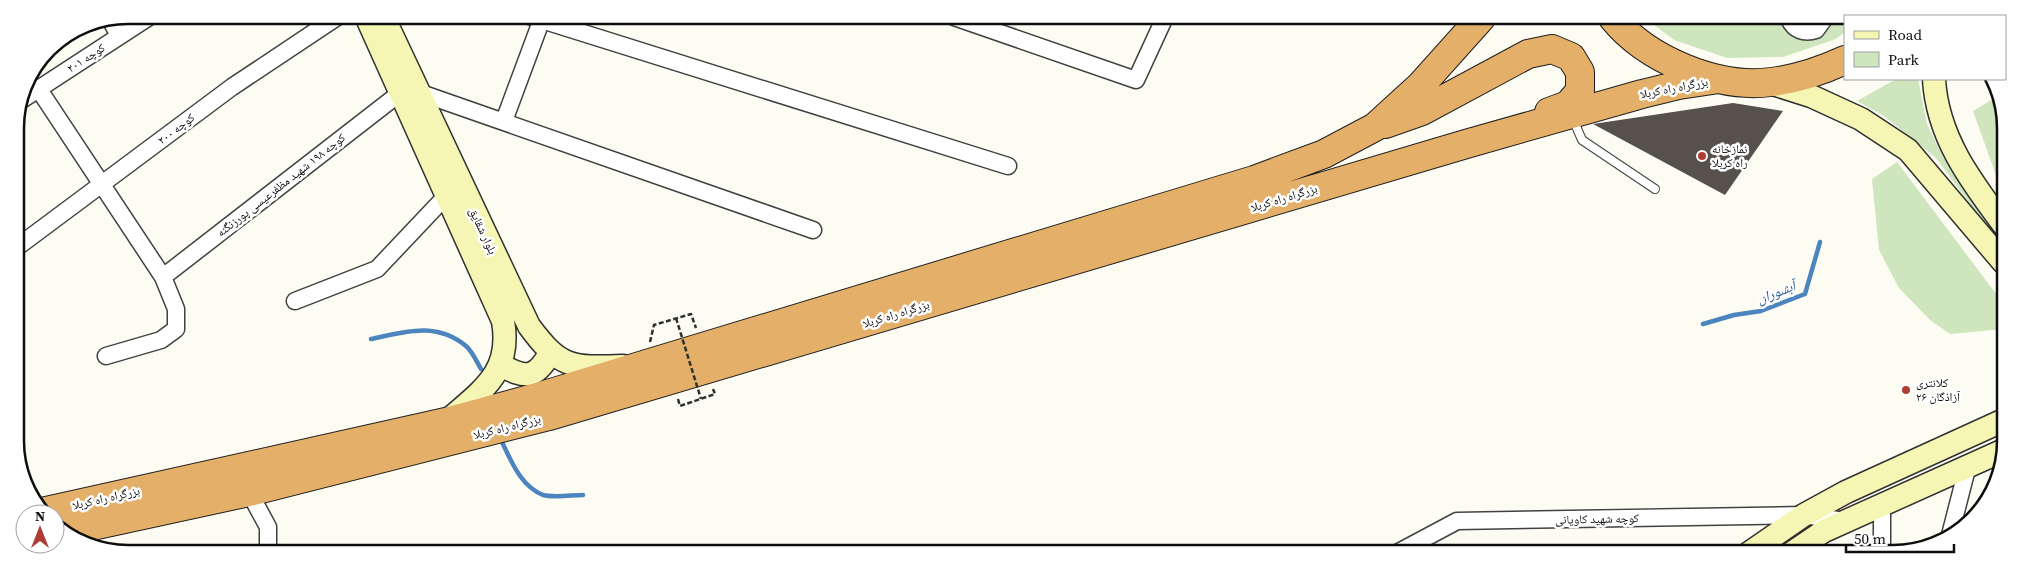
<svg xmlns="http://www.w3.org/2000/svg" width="2021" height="569" font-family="'Source Serif 4','Noto Naskh Arabic',serif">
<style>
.green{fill:#cee5be}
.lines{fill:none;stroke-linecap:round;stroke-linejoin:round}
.stream{stroke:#4b84be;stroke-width:4.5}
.building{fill:#56514c}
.lane-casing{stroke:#414141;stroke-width:10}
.street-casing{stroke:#414141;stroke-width:19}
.secondary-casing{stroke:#303030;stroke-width:25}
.highway-casing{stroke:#1f1f1f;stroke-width:30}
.path{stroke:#303030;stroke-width:2.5;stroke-dasharray:5 2.5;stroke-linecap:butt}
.lane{stroke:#fff;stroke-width:8}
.street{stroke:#fff;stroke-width:16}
.secondary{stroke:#f6f6b4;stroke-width:22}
.highway{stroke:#e4af69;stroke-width:28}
.path-bridge{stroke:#303030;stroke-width:2.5;stroke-dasharray:5 2.5;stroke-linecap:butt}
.poi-dot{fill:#af3d36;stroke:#fff;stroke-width:2}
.labels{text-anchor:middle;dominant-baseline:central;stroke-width:5;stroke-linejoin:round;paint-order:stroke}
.street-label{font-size:12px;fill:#0e0e0e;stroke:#fff}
.poi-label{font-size:12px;fill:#0e0e0e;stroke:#fff;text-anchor:start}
.water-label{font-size:14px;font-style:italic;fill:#255793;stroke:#fff}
.rim{fill:none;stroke:#0e0e0e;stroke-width:2.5}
</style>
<rect width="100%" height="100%" fill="#fdfcf2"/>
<!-- green -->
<path class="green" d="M1645,18l200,1v13l-9,7 -53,18 -56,1 -53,-18z
M1896,79h22l9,45 16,33 60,83v9l-67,-91 -52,-42 -27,-15z
M1998,96l6,10v81l-6,-6 -25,-70z
M1897,162l106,141v26l-53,5 -20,-14 -31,-32 -20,-38 -7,-71z"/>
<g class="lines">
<!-- stream -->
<path class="stream" d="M1703,324l31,-9 27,-4 44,-17 15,-52
M371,339c33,-7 65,-18 95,7 6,5 11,16 15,23
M501,440c10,20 19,46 42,55 11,3 29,0 40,0"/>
</g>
<!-- building -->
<path class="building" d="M1733,103l50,8 -58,84 -132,-71z"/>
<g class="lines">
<defs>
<path id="lane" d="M1573,119l9,21 73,49"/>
<path id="street" d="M529,16l479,150
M954,17l182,63 29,-63
M110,19l9,17
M1789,19c5,11 15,15 27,11l8,-11
M38,88l125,189 13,32v20l-15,11 -55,16
M418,92l395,138
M20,101l132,-86
M504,121l39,-105
M16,248l216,-161 108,-72
M163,277l237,-184
M295,301l82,-32 70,-74
M249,492l19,35v24
M1950,535l18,-70
M1397,553l60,-32 347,-6 41,6
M1882,554v-50"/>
<path id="secondary" d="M366,16l137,305c9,52 -21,69 -57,101
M383,16l146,310c31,42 42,42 94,40
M1934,79c3,57 36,101 69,145
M1770,83l41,13 50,23 47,31 95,112
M501,365c24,14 35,14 49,-12
M1749,553l55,-38 42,-23 156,-71
M1790,554l34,-23 178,-80"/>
<path id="highway" d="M1613,18c34,42 105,71 158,64 27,-3 50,-11 74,-22
M1385,124l37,-13 106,-57 24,-5 19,8 9,15v19l-12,14 -19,7
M42,512l404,-90 95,-26 713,-216 70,-26 51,-27 46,-42 60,-67
M69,531l180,-39 300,-76 917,-272 176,-50 37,-9 40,-6"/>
</defs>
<!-- lane casing -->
<use href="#lane" class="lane-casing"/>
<!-- street casing -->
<use href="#street" class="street-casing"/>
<!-- secondary casing -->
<use href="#secondary" class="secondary-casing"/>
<!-- highway casing -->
<use href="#highway" class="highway-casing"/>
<!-- path -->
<path class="path" d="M650,342l4,-17 37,-11 5,14
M678,399l2,7 35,-12 -2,-5"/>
<!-- lane -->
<use href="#lane" class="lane"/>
<!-- street -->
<use href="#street" class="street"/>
<!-- secondary -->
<use href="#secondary" class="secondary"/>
<!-- highway -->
<use href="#highway" class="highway"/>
<!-- path-bridge -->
<path class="path-bridge" d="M676,318l25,81"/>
</g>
<!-- markers -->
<g class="poi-dot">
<circle cx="1702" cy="156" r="5"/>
<circle cx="1906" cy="390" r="5"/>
</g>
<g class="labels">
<!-- street labels -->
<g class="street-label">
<text transform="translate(86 58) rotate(-33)">کوچه ۲۰۱</text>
<text transform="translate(1674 88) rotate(-11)">بزرگراه راه کربلا</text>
<text transform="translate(176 129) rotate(-37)">کوچه ۲۰۰</text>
<text transform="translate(281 185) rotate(-38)">کوچه ۱۹۸ شهید مظفرعیسی پورزنگنه</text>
<text transform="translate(1284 198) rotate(-17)">بزرگراه راه کربلا</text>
<text transform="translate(483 231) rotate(65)">بلوار شقایق</text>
<text transform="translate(896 314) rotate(-17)">بزرگراه راه کربلا</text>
<text transform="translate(507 427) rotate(-14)">بزرگراه راه کربلا</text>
<text transform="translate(106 498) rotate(-13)">بزرگراه راه کربلا</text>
<text transform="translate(1597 519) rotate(-1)">کوچه شهید کاویانی</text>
</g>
<!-- poi labels -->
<g class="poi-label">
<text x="1712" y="149">نمازخانه<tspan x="1712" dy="14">راه کربلا</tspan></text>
<text x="1916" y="383">کلانتری<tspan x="1916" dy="14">۲۶ آزاذگان</tspan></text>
</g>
<!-- water labels -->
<g class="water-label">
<text transform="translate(1776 292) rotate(-21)">آبشوران</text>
</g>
</g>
<!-- crop -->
<path d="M0 0H2021V569H0ZM128 24H1893A104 104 0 0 1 1997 128V441A104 104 0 0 1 1893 545H128A104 104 0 0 1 24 441V128A104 104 0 0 1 128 24Z" fill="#fff" fill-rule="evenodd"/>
<path class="rim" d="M128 24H1893A104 104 0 0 1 1997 128V441A104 104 0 0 1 1893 545H128A104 104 0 0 1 24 441V128A104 104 0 0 1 128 24Z"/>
<!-- legend -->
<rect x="1844" y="15" width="162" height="65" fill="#ffffff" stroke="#9f9f9f"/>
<rect x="1854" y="31" width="25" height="8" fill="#f6f6b4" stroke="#9f9f9f"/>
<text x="1888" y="40" font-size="15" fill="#0e0e0e">Road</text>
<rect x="1854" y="52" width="25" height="15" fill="#cee5be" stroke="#9f9f9f"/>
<text x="1888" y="65" font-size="15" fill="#0e0e0e">Park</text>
<!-- north arrow -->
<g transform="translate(40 529)"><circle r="24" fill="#ffffff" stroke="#9f9f9f"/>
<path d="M0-4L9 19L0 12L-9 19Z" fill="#af3d36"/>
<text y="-8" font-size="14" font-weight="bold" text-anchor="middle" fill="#0e0e0e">N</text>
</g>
<!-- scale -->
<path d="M1846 544v8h108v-8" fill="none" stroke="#0e0e0e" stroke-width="2.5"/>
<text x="1854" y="544" font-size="15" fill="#0e0e0e" stroke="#ffffff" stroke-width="4" paint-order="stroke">50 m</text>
</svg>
